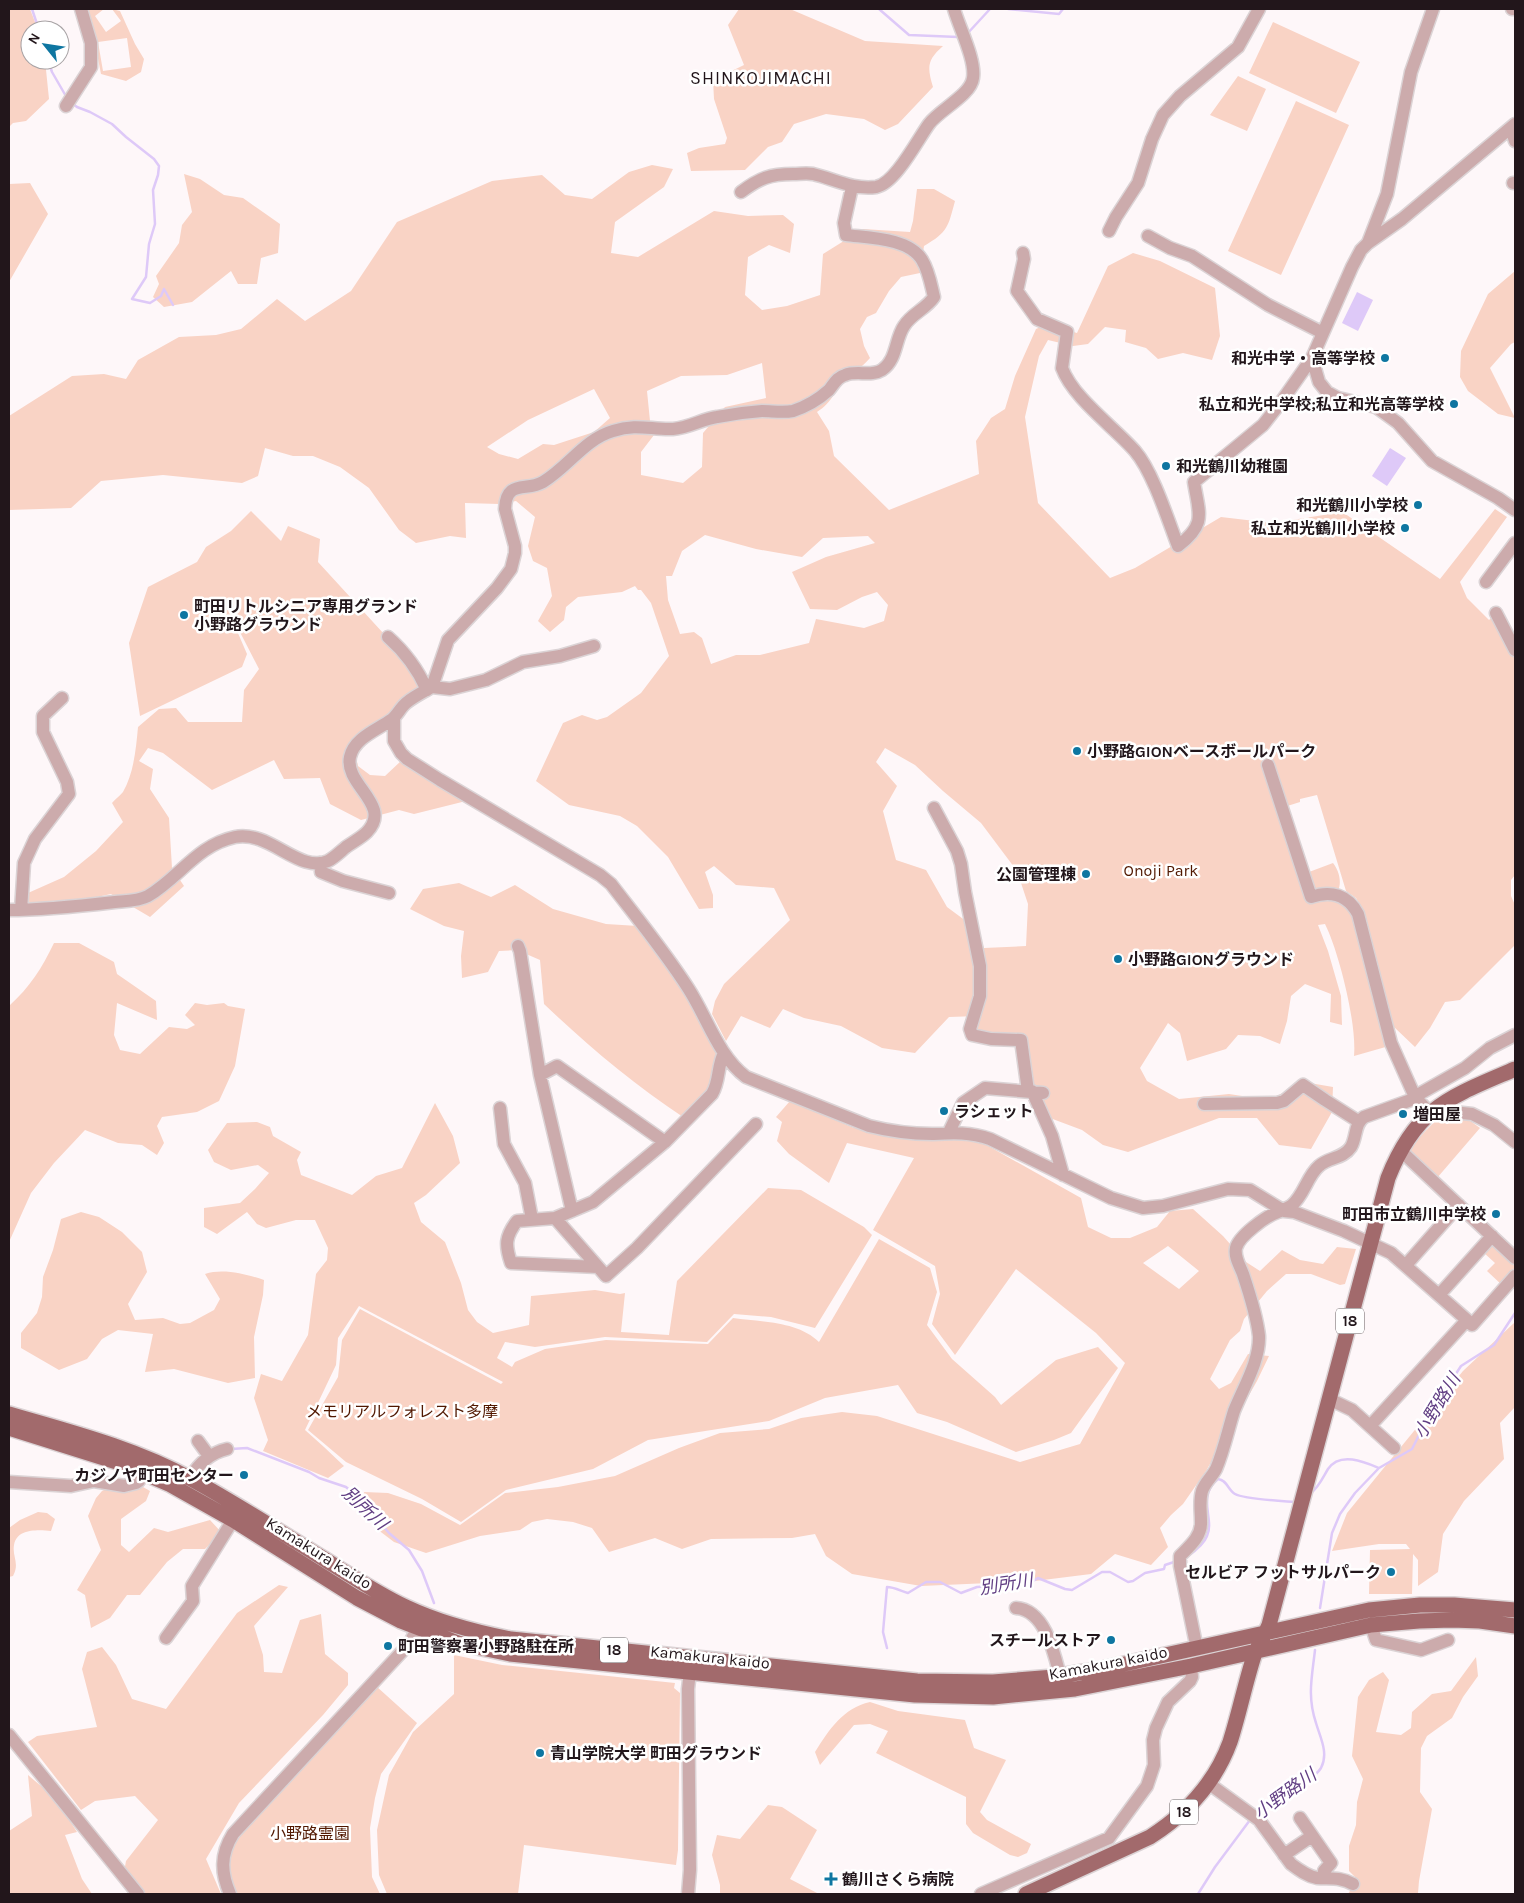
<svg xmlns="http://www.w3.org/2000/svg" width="1524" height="1903" font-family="Karla,'Noto Sans JP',sans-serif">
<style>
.green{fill:#f9d3c5;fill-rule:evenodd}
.water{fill:#dec9f8}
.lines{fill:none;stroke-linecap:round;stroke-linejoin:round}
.stream{stroke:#dec9f8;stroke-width:2.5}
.minor-casing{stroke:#dbd3d5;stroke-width:15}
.major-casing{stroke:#dbd3d5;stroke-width:18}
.minor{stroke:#ccabac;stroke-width:12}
.major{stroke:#a26a6c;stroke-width:15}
.poi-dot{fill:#0e76a1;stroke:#fff;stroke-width:2}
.labels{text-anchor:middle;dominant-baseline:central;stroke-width:5;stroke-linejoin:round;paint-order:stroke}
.shield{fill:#fff;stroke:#645c5f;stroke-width:1}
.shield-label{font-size:15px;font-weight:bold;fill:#22161b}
.poi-label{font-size:16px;font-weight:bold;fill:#22161b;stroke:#fff;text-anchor:end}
.park-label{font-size:16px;fill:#511800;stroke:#fff}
.street-label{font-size:16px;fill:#22161b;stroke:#fff}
.neighbourhood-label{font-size:18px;letter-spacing:1px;fill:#22161b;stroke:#fff}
.water-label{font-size:18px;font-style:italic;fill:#613e83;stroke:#fff}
</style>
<rect width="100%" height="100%" fill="#fef7f9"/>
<!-- green -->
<path class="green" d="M9,9h21l8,21h-8v30h15l4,39 -23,22 -13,2 -4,4z
M87,9h17l-9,7 11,16 15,-11 -9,-12 8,2 15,33 9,15 -3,13 -15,9 -25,-7 -12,-61zM127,38l4,29 -28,4 -5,-29z
M739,9h51l75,32 78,5c-16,14 -16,21 -10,41l-35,37 -13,6 -21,-11 -38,-5 -32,10 -12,18 -14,5 -23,23 -54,1 -4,-18 12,-5 26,-4 2,-6 -13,-39 -1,-19 31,-15 -16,-40z
M1273,22l87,40 -24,51 -87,-40z
M1238,76l28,13 -19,42 -37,-16z
M1296,101l53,24 -68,150 -53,-24z
M652,165l21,4 -9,18 -49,35 -4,31 27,4 76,-46 34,5 35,-1 11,9 -4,29 -21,-8 -21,12 -3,38 17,15 25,-4 33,-11 3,-41 40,-25 47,3 3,-11 4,-32h17l21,12c-7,26 -7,31 -31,45l-4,27 -19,4 -12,14 -13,22 -9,4 -7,12 4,17 6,12c-9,10 -15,13 -24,21 -12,12 -13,23 -29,33l12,19 5,25 55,54 90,-36 -3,-33 15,-23 14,-9 10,-33 21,-47 11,-5 30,9 31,-67 25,-13 27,8 55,27 5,48 -8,24 -29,-7 -25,6 -12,-11 -21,-6 1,-12 -21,-3 -17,17 -15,2 -25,-6 -9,16 -14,61 13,86 72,75 25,-10 86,-51 52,6 57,-9 11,-3 99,68 55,-70 12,8 -47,65 7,16 22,22 7,-7 19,32v230l-4,5v16l4,9v40l-55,55 -15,2 -15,26 -15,19 -21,-20 -30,-115 -8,-14 -10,-7 -29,-96 -17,4v3l-19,6 20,67 32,-12c6,8 9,18 5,28l14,7 44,146 -42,12c3,-32 -15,-104 -29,-132l-7,1 10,26 13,45 1,29 -12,-3 1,-28 -26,-10 -14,12 -4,25 -7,23 -20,-8 -22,-1 -12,14 -39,12 -7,-28 -12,-10 -28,45 7,13 32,18 50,-5 40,6 35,-18 29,5 -1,25 -21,37 -32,-4 -22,-27h-38l-91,34 -25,-7 -21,-15 -32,-12 -22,-45 -2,-37 -35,-1 -15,-3 3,-16 -30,1 -34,36 -33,-5 -41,-22 -37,-8 -21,-9 -13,19 -29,-12 -15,25 -14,-27 3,-13 9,-17 66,-64 -16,-32 -38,-3 -22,-19 -9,6 8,23v13l-14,1 -31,-52 -31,-31 -17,-10 -51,-11 -33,-24 27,-58 19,-8 15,5 10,-3 34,-24 28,-37 -18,-53 -10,-13h-3l-3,-4 -13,6 -44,5 -12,10 -2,13 -14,12 -12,-11 14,-25 -5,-28 -14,-7 -5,-15 7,-29 -19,-16 -17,3 -34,-1 1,35 -16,-2 -34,7 -17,-13 -30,-42 -29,-21 -27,-11h-20l-28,-8 -7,28 -16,7 -79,-8 -62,6 -30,27 -62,2v-94l63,-40 32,-2 22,5 12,-19 41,-23 37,-2 25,-6 36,-30 28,22 46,-30 46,-69 95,-41 50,-6 23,20 27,4 37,-27zM762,363l4,35 -41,9 -22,26 -1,34 -19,16 -42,-8v-23l13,-17 -4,-14 -3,-30 34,-15 46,-1zM594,389l16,29 -16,14 -40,13 -11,-1 -25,15 -19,-5 -12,-7 41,-27zM705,535l51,14 46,8 21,-19 45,-2 7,7 -49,14 -34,15 18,37 27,1 25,-13 15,-5 11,13 -4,16 -20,7 -48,-9 -7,24 -49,12h-24l-25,9 -9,-26 -8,-6 -14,2 -12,-34 -2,-24h6l10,-25zM885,748l30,17 28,26 38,32 36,48 11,33 -2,42 -42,2 -6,-18 -31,-23 -21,-37 -30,-10 -13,-49 14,-25 -21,-24z
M184,174l16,5 24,16 19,3 37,26 -2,29 -17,5 -4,26h-19l-7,-13 -39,31 -28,5 -11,-10 6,-13 -3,-8 23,-33 3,-18 10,-13z
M30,183l18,31 -39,68v-98z
M1515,271v71l-4,2 -21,24 25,50 -17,-4 -30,-23 -8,-14 1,-26 27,-57z
M251,511l30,30 7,-15 32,13 -2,23 77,84 29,44 -69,63 3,13 12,9 15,1 17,-16 68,40 -56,14 -15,-4 -38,10 -31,-16 -10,-26 -36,1 -10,-19 -62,30 -49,-37 -15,-5 -9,13 14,8 -3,20 19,29 3,50 12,18 -34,31 -39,-23 -43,9 -40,4v-14l36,-16 32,-26 27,-29 -11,-19c3,-4 8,-7 11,-11 11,-19 13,-44 15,-65l21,-18 17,-1 12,14h54l2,-32 15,-21 -34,-66 22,51 -5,13 -102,49 -11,-73 19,-56 49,-25 9,-15 25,-16z
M459,883l32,14 24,-12 38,24 53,15 32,2 48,70 31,55 -3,31 -31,35c-50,-33 -96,-72 -139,-113l-4,-44 -23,-10 -18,1 -11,21 -26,6 -1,-22 3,-25 -20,-5 -34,-17 13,-20z
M54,943h25l35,19 3,12 39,27 1,19 -40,-17 -3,32 6,15 20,4 29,-27 18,2 8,-4 -10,-10 10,-12 12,2 17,-2 4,3 17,3 -10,57 -16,35 -22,11 -35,5 -5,9 7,17 -7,12 -15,-10 -24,-2 -33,-13 -31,33 -23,30 -22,49v-236c21,-19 33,-38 45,-63z
M790,1101l64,27 43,1 77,9 107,60 7,29 23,11h19l27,-11 13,-16 23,-2 30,27 23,26 14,9 22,-21 18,10 23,4 14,-17 19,2 -11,35 -5,1 -29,-11h-25l-19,17 -23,28 -4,12 -10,9 -20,39 9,10 12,-6 17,-29 21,2 -12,25 -51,90 -23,33 -12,11 -11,13 8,19 -17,18 -36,-11 -24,20 -56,7 -114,5 -69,-12 -26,-18 -11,-22 -23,4 -81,1 -29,10 -27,-11 -46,14 -17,-24 -19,-6 -26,-3 -15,3 -12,8 -40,6 -54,17 -32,-11 -21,-16 -9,-34 24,1 33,11 39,21 45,-32 53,-6 57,-11 64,-28 41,-15 49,-4 32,-11 41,-6 35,4 143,46 60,-18 45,-81 -29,-30 -80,-64 -61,86 -23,-31 8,-30 -5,-28 -62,-36 41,-72 -67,-15 -18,40 -40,-29 -12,-13 5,-19 -6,-5zM1168,1246l31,25 -20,18 -36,-26z
M435,1103l18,33 7,27 -34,32 -12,8 7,19 24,20 16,41 7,27 9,12 16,11 36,-8 2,-29 64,-6 25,4 5,-1 -4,39 48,3 8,-54 91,-93 33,2 63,37 8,8 -57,93 -44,-11 -37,-3 -27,28 -102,-5 -70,10 -30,-5 -8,16 15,9 3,-5 30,-13 61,-9 102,4 25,-26c28,4 65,3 86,24l60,-103 51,29 7,24 -10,33 25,34 43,38 6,8 55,-45 42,-13 20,21 -47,65 -17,7 -38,12 -69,-30 -30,-9 -19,-28 -73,13 -56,23 -121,19 -55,29 -87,21 -45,32 -39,-23 -76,-37 -38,-32 30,-53 4,-37 18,-31 141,75 2,-2 -144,-76 -21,32 -2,27 -31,65 19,17 20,19 -16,12 -65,-27 5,-11 -14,-42 7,-24 21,7 26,-46 8,-61 11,-14 1,-12 -13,-28h-19l-30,8 -9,-4 -10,-12 -30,22 -13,-7v-19l36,-5 15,-14 14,-16 -11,-8 -27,5 -17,-8 -6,-12 19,-27 30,-1 13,5 3,9 28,16 -4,8 4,15 51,20 24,-19 26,-8z
M1440,1116l29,4 11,8 -43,50 -21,-18 -6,-10 6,-9z
M81,1212l18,5 23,15 20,20 5,20 -19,32 7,16 28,-2 17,6 10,-1 24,-13 6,-11 -15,-25c18,-6 41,0 59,6l-1,15 -9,42 1,41 -27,5 -54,-14 -29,3 8,-38 -35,-4 -16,9 -15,20 -28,11 -38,-22v-15l16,-20 5,-16 1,-20 10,-27 8,-31z
M1490,1243l25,17v12l-12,14 -16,-15 8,-8 -12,-11z
M1515,1322v85l-15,16 4,36 -40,42 -21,33 -5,38 -20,14v-26l-5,-6 -1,40h-43l1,-44 40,-1 -4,-5h-27l-47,7 15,-38 116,-142z
M143,1487l7,4 -4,10 -25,18v26l8,7 25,-24 14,4 42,-12 12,13 -17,16h-22l-16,13 -27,33h-13l-17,23 -19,10 -6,-33 -8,-5 24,-40 -13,-34 8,-18 6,-7 6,-3 17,4z
M38,1512l9,1 8,6 -4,12c-12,-1 -34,-3 -37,14 -2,12 6,18 -1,31l-4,1v-49l11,-8z
M279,1585l9,2 -34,39 9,29 1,17 18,1 18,-53 21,-6 4,40 23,19v12l-25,30 -84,88 -33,56 15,35h-76l-21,-22 2,-11 32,-41 -23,-24 -40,5 -14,9 -53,-68 9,-6 60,-9 -15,-58 5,-17 15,-5 14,18 16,34 34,10 71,-96z
M454,1655l48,10 173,18 -1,5 6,5 -2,157 -2,15 -152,-20 -6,49h-131l-8,-19 -2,-45 12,-55 24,-43 41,-38z
M1476,1657l2,19 -15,21 -11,21 -25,18 -6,12 -1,44 12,17 -13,72 -1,12 -70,1 9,-15 -8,-8v-25l7,-21 1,-23 6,-23 -11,-23 6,-59 11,-17 14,-8 6,8 -13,52 25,3 10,-7 1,-16 20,-18 19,-3z
M376,1686l41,37 -36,51 -6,24 -5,30 2,49 8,17h-145l-4,-16 -2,-19 12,-34z
M870,1702l28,9 67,9 9,28 32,12 -26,52 7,8 44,24 -4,9 -9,4 -8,-2 -37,-22 -7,-9v-27l-90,-44 12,-22 -18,-7 -16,1 -34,40 -5,-13c14,-22 28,-44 55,-50z
M28,1775l27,23 22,34 -12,3 17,44 10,15h-83v-63l23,-15z
M768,1805l14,2 35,23 -27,49 29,15h-99v-9l-8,-30 5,-20 23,4z"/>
<!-- water -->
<path class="water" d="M1357,292l16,8 -15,31 -16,-8z
M1390,448l16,10 -19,28 -15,-10z"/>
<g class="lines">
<!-- stream -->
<path class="stream" d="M32,9l7,21
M879,9l30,26 49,2
M1008,9l51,5 4,-5
M967,34l23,-25
M48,60l4,12 15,26
M73,104l4,3 13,5 22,12 14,13 28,22 5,7 -1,9 -5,15 2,34 -6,20 -3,33 -14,22 18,4 11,-7 3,-7 9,16
M231,1449l16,-1 62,24 10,6 27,9 15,13 28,33 20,17 13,21 12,32
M1310,1494c9,-7 12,-15 18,-25 12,-18 37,-7 51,-1
M1188,1556c7,-5 16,-12 19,-20 8,-17 -11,-39 11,-57 9,1 10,11 17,15 9,5 47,7 59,8
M1320,1608l12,-75 8,-19 15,-21 24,-25 33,-19 17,-34 32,-49 33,-21 21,-32
M887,1648l-4,-16 4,-45c7,0 14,4 21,6l18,-11h14l21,11 16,-6 53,-4 8,-5 27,11 7,1 30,-18h8l18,10 5,-1 12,-8 19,-4 1,-4 12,-4
M1258,1814c15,-11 55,-33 63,-46 8,-15 -1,-31 -5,-45 -9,-27 -4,-46 -1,-73
M1198,1894l17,-27 35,-47"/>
<defs>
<path id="minor" d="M1512,9h3
M66,106l25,-39v-24l-10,-34
M1511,128l4,13
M1513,183h2
M741,192c19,-14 29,-18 52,-18 7,0 14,-1 20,0 21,5 40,16 63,13 19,-3 42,-48 53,-63 10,-14 42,-29 44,-46 3,-18 -14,-51 -19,-69
M1109,231l7,-14 22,-34 14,-44 11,-24 17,-19 58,-49 21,-38
M1148,236l22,12 22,8 76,49 55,28
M1368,243l19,-49 24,-122 22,-63
M1023,253l1,6 -7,32 20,28 30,13 -5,36c11,30 52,59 73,83 18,21 33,69 43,95 29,-22 21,-32 16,-64l69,-57 18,-23 31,-44 40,-91 9,-17 7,-7 34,-24 113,-95
M1312,358l7,24 8,10 11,6 38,9 22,16 34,38 66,37 17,12
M1486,582l29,-39
M1496,613l19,37
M388,637c17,15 30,33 39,53
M432,687l18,2 36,-9 37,-18 37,-6 34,-10
M394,719v22l7,12 6,6 33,21 160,95 11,9c26,34 54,68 77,104 19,29 30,68 58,89l123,49c20,5 42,8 63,8 21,-1 38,-2 58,5l121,59 32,10 20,-2 65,-17 22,1 34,21 10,1 50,19 47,22 76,67 -97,106
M1268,765l43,132c20,-7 37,-2 47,17l33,129 24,54 15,16
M934,808l23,43 4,13 4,28 15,74v30l-10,33 2,6 19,4 30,1 7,51
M320,863l1,9 22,9 46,12
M9,910c35,0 71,-4 106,-8 10,-1 24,-1 33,-6 31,-18 49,-51 87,-59 35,-7 64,37 93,24 6,-3 12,-9 18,-14 7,-5 15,-9 21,-15 26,-27 -23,-47 -17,-75 4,-19 27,-27 41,-37 6,-4 9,-12 15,-17 7,-6 17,-11 26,-16l16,-47 49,-52 14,-19 4,-16v-7l-10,-37c1,-30 21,-17 38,-27 25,-15 42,-43 70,-51 24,-8 38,-1 60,-2 16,-1 29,-10 44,-12 15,-3 30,-5 45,-6 10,0 21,2 31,0 12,-4 26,-12 36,-21 5,-6 8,-13 16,-15 12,-5 26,2 37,-5 15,-10 13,-31 22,-44 7,-12 22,-17 30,-29 -3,-12 -5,-26 -12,-37 -13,-22 -53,-22 -76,-25l-2,-12 8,-36
M21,910l3,-47 11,-24 34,-45 -2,-12 -24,-50v-16l19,-18
M518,946l2,5 20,124 32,136
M540,1075l17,-9 108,76
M1032,1091l20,45 11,39
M1204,1104l73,-1 7,-2 19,-16 22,15 33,21
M500,1108l4,36 21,39 7,36
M1434,1110l38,4 22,11 21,17
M949,1132l14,-29 22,-15 58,5
M1400,1150l115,108
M555,1218l51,58 31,-28 119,-124
M1406,1265l53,-60
M598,1267l-87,-4c-6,-18 -6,-26 6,-42l38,-3 38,-16 72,-60 47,-48c8,-13 5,-28 12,-41
M1439,1295l53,-59
M1467,1320l5,5 43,-49
M1329,1399l23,11 42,38
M198,1441l11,15
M190,1478c9,-15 20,-25 37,-29
M9,1482l62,4 23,-5 30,5 12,-3 3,-2 8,-16
M1016,1608c29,2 38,44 44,68
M1371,1625l5,15 45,10 27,-10
M166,1638l27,-37 -1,-15 41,-66
M1197,1649l-17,-83v-10c10,-10 22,-20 21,-35 0,-11 -2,-19 1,-30 3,-9 10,-14 14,-22 8,-19 12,-39 18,-58 9,-23 26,-50 25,-75 -2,-19 -10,-44 -16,-62 -3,-8 -9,-17 -7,-26 3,-12 30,-32 42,-36 5,-2 8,-3 13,-6 13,-10 16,-30 28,-40 10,-9 24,-7 32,-19 6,-10 3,-23 13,-30l47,-17 10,-7 44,-25 25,-20 25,-13
M9,1735l129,159
M1208,1783l51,37 32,44c8,6 16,12 26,14 14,1 24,-1 36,6
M1300,1818l31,45 -7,8v7
M1284,1855l28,-19
M230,1894c-9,-21 -10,-39 3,-60l176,-190 13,-24
M688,1894l2,-24 -2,-181 3,-26
M981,1894l128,-56 38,-52 7,-21 -1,-25 3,-12 12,-26 22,-21 2,-4 -1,-11"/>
<path id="major" d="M9,1414c62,18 125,34 182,65 46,25 89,53 133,80 27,17 54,35 82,48 34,16 69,25 105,32l406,42 76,1 61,-5 48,-8 267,-59 51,-5h34l61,5
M9,1428l111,35 49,21 64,36 124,78 44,23 57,22 52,11 405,41 78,2 82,-8 116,-23 180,-41 48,-4 33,-1 28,1 35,5
M1026,1894l124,-57c36,-23 65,-54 80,-95 9,-28 15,-58 24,-86 4,-10 10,-20 15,-31l119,-447c28,-71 62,-81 127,-109"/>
</defs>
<!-- minor casing -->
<use href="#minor" class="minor-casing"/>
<!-- major casing -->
<use href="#major" class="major-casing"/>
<!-- minor -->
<use href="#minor" class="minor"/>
<!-- major -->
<use href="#major" class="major"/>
</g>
<!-- markers -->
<g class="poi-dot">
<circle cx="1385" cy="358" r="5"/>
<circle cx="1454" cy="404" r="5"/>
<circle cx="1166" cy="466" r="5"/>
<circle cx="1418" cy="505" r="5"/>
<circle cx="1405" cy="528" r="5"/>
<circle cx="184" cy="615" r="5"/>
<circle cx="1077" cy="751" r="5"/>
<circle cx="1086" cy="874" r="5"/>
<circle cx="1118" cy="959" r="5"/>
<circle cx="944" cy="1111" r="5"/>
<circle cx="1403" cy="1114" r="5"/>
<circle cx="1496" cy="1214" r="5"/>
<circle cx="244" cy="1475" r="5"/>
<circle cx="1391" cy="1572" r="5"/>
<circle cx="1111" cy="1640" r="5"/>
<circle cx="388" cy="1646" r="5"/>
<circle cx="540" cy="1753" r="5"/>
<path d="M828.5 1871.5h5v5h5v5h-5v5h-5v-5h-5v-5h5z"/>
</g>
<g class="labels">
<!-- shield labels -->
<g class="shield">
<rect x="1336" y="1308.5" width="28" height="25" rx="4"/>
<rect x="600" y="1637.5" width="28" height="25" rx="4"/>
<rect x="1170" y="1799.5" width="28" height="25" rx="4"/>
</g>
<g class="shield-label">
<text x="1350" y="1321">18</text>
<text x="614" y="1650">18</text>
<text x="1184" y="1812">18</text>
</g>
<!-- poi labels -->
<g class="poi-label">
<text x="1375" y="358">和光中学・高等学校</text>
<text x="1444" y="404">私立和光中学校;私立和光高等学校</text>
<text x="1176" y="466" text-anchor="start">和光鶴川幼稚園</text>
<text x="1408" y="505">和光鶴川小学校</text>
<text x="1395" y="528">私立和光鶴川小学校</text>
<text x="194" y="606" text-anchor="start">町田リトルシニア専用グランド<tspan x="194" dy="18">小野路グラウンド</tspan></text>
<text x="1087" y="751" text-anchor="start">小野路GIONベースボールパーク</text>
<text x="1076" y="874">公園管理棟</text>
<text x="1128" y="959" text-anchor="start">小野路GIONグラウンド</text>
<text x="954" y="1111" text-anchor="start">ラシェット</text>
<text x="1413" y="1114" text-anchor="start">増田屋</text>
<text x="1486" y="1214">町田市立鶴川中学校</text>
<text x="234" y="1475">カジノヤ町田センター</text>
<text x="1381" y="1572">セルビア フットサルパーク</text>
<text x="1101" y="1640">スチールストア</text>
<text x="398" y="1646" text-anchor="start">町田警察署小野路駐在所</text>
<text x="550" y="1753" text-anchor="start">青山学院大学 町田グラウンド</text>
<text x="842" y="1879" text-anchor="start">鶴川さくら病院</text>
</g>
<!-- park labels -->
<g class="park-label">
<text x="1161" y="870">Onoji Park</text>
<text x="402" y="1411">メモリアルフォレスト多摩</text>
<text x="310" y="1833">小野路霊園</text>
</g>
<!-- street labels -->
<g class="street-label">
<text transform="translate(319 1553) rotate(32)">Kamakura kaido</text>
<text transform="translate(710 1657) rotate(6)">Kamakura kaido</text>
<text transform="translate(1108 1663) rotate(-11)">Kamakura kaido</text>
</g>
<!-- neighbourhood labels -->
<g class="neighbourhood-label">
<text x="761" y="78">SHINKOJIMACHI</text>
</g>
<!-- water labels -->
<g class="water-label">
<text transform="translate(1437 1406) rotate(-59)">小野路川</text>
<text transform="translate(365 1508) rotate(43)">別所川</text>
<text transform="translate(1006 1584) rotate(-9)">別所川</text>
<text transform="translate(1285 1794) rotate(-36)">小野路川</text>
</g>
</g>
<!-- border -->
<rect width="1524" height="1903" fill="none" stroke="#22161b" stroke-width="20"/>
<!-- north arrow -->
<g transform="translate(45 45) rotate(300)"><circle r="24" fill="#ffffff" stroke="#a7a2a4"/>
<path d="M0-4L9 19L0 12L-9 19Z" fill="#0e76a1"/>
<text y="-8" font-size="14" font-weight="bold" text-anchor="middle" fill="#22161b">N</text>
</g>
</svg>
